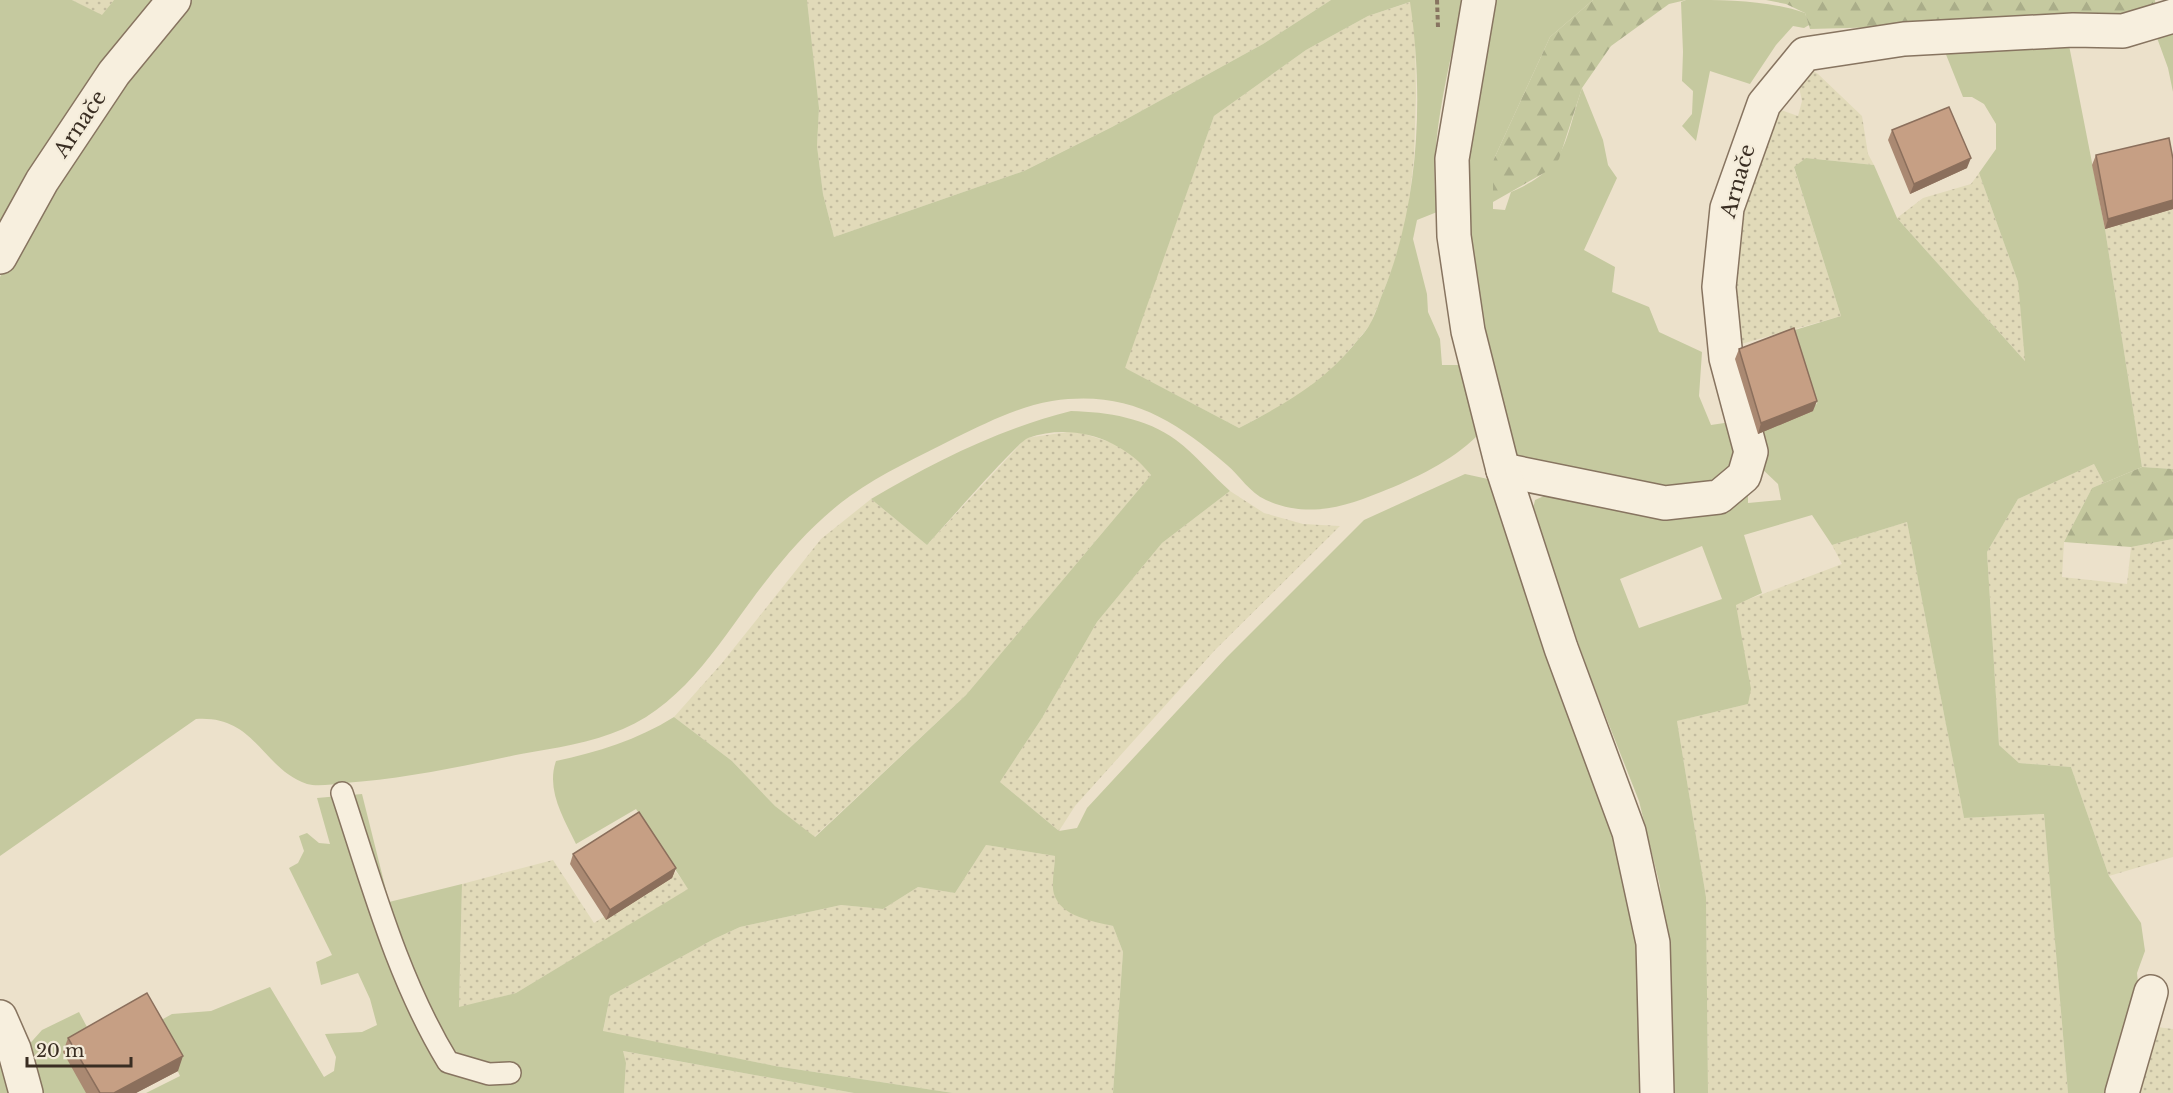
<svg xmlns="http://www.w3.org/2000/svg" width="2173" height="1093" font-family="'Libre Baskerville',serif">
<style>
.farmland{fill:url(#farmland-dots)}
.green{fill:#c5c99f;fill-rule:evenodd}
.forest{fill:url(#forest-firs)}
.lines{fill:none;stroke-linecap:round;stroke-linejoin:round}
.service-casing{stroke:#877460;stroke-width:24}
.minor-casing{stroke:#877460;stroke-width:36}
.tertiary-casing{stroke:#877460;stroke-width:36}
.path{stroke:#877460;stroke-width:4;stroke-dasharray:4.5 3;stroke-linecap:butt}
.service{stroke:#f7efde;stroke-width:21}
.minor{stroke:#f7efde;stroke-width:33}
.tertiary{stroke:#f7efde;stroke-width:33}
.wall{fill:#aa8972}
.shaded-wall{fill:#8b6f5c}
.building{fill:#c69f84;stroke:#8b6f5c;stroke-width:1.5}
.labels{text-anchor:middle;dominant-baseline:central;stroke-width:4.5;stroke-linejoin:round;paint-order:stroke}
.street-label{font-size:21px;fill:#392d22;stroke:#f4ecda}
</style>
<defs>
<pattern id="farmland-dots" width="8" height="8" patternUnits="userSpaceOnUse" patternTransform="scale(1.5)"><rect width="8" height="8" fill="#e1dab9"/><path d="M2 2h.1M6 6h.1" fill="none" stroke="#c2bb9f" stroke-width="1.8" stroke-linecap="round"/></pattern>
<pattern id="forest-firs" width="22" height="20" patternUnits="userSpaceOnUse" patternTransform="scale(1.5)"><rect width="22" height="20" fill="#c5c99f"/><path d="M5 1l3.5 6h-7zM16 11l3.5 6h-7z" fill="#aaad89"/></pattern>
</defs>
<rect width="100%" height="100%" fill="#ece1cb"/>
<!-- farmland -->
<path class="farmland" d="M72,0h42l-12,16z
M807,0h524l-68,44 -151,83 -88,44 -190,66 -11,-43 -6,-48 2,-38z
M1411,2l4,28 1,65 -2,63 -7,61 -14,48 -23,58 -36,43 -40,31 -55,29 -115,-60 90,-252 92,-66 62,-34z
M1806,67l12,7 44,42 6,38 6,11 -67,-7 -13,10 47,148 -107,30 -7,-138 37,-104 34,12 4,-15 -4,-18z
M1979,173l39,109 8,80 -129,-144 26,-20 48,-14z
M2173,209v260l-31,-2 -37,-238z
M1075,431l44,14 20,14 12,16 -185,220 -152,142 -39,-31 -43,-45 -58,-44 48,-54 99,-124 50,-40 56,46 99,-107z
M2094,464l10,19 -12,5 -28,54 -2,35 65,7 4,-37 42,-8v318l-64,19 -38,-109 -52,-4 -20,-18 -12,-193 31,-53z
M1230,491l34,22 39,11 37,2 -125,124 -140,156 -16,25 -59,-49 42,-64 55,-96 65,-79z
M1907,522l57,296 80,-4 24,279h-360l-2,-196 -29,-176 71,-17 -12,-100 106,-40 -10,-19z
M986,845l69,11 -1,37 23,23 36,10 10,26 -10,141h-160l-178,-27 -172,-34 7,-36 104,-57 26,-12 101,-22 42,4 35,-22 37,6z
M553,860l41,63 82,-51 13,17 -173,104 -57,15 3,-124z
M2149,1026l24,3v64h-43z
M622,1051l232,42h-230l2,-29z"/>
<!-- green -->
<path class="green" d="M0,0h72l30,15 12,-15h44l-158,236z
M187,0h620l12,108 -2,38 6,48 11,43 190,-66 88,-44 151,-83 68,-44h132c-13,66 -36,145 -26,212l-20,8 -4,19 14,55 1,18 12,27 2,26h21l14,71c-25,25 -63,43 -96,56 -39,16 -75,26 -115,8 -17,-8 -26,-24 -39,-35 -55,-47 -100,-75 -175,-64 -35,6 -66,22 -97,37 -35,18 -73,35 -105,58 -32,23 -60,54 -84,85 -41,52 -78,121 -143,148 -32,14 -68,19 -102,25 -58,12 -117,25 -177,29 -11,1 -26,4 -37,1 -46,-16 -51,-69 -111,-65l-196,137v-579l55,-104zM1410,2c14,93 9,201 -26,288 -5,11 -8,24 -14,34 -4,8 -12,15 -17,22 -32,38 -70,59 -114,82l-114,-60 89,-252 92,-66 62,-34z
M1495,0h98l-43,37 -57,124v48l12,1 6,-18c57,-24 53,-50 71,-104l21,52 5,25 9,13 -33,72 31,17 -3,25 37,15 10,25 43,20 -3,44 12,29 20,-3 7,15 -4,27 -11,17 -37,14 -169,-26 -38,-153 -7,-48 -5,-117z
M1686,0c41,0 81,0 119,13l4,12 -5,3 -11,-2 -17,19 -26,39 -40,-13 -14,70 -14,-15 10,-12 1,-23 -11,-10 1,-29 -2,-50z
M2173,28v64l-5,-24 -12,-33z
M2067,35l38,194 37,238 -38,16 -10,-19 -76,35 -31,53 12,193 20,18 52,4 38,109 32,47 4,28 -8,22 2,20 -24,100h-47l-24,-279 -80,4 -57,-296 -75,23 -20,-30 -68,20 18,58 -26,12 15,84 -3,15 -71,17 29,176 2,196h-38l-4,-147 -6,-60 -21,-85 -48,-122 -59,-166 3,-13 18,-8 195,-3v14l33,-3 -3,-16 -19,-18 -1,-43 59,-19 -22,-74 46,-14 -47,-149 12,-9 68,7 23,53 128,143 -7,-79 -39,-109 17,-24v-25l-12,-20 -12,-7h-9l-22,-55zM1702,546l20,53 -83,29 -19,-49z
M1071,411c37,1 75,7 105,29 20,15 36,35 54,51l-68,52 -65,79 -55,96 -42,64 59,49 18,-3 10,-20 140,-151 137,-137 101,-46 23,5 131,364 15,78 5,52 2,120h-528l10,-141 -10,-26c-20,-5 -52,-9 -59,-32 -3,-10 1,-27 1,-38l-69,-11 -31,48 -37,-6 -35,22 -42,-4 -101,22 -26,12 -104,57 -7,35 172,35 178,27h-99l-231,-42 3,12 -2,30h-478l34,-17 -24,-53 16,-9 39,-3 59,-24 54,90 10,-6 2,-14 -11,-23 37,-2 15,-7 -7,-26 -12,-26 -37,12 -5,-23 16,-7 -43,-87 9,-5 6,-12 -5,-15 8,-3 12,10 11,1 -13,-46 45,-4 27,108 73,-18 -3,123 57,-14 172,-104 -52,-80 -60,35c-13,-27 -30,-54 -20,-83 42,-9 81,-21 118,-44l58,44 43,45 40,31 151,-142 185,-220c-28,-36 -78,-53 -123,-37 -11,4 -87,92 -101,107l-56,-46c63,-37 128,-70 200,-88z
M79,1012l8,15 6,66h-52l-16,-44 17,-19z
M0,1045l24,48h-24z"/>
<!-- forest -->
<path class="forest" d="M1593,0h93l-17,4 -58,42 -29,42 -23,71 -8,10 -58,33v-41l57,-124z
M1766,0h389l1,11 -198,14 -148,4 -5,-16 -19,-9z
M2142,467l31,2v70l-42,8 -67,-5 28,-54z"/>
<g class="lines">
<defs>
<path id="service" d="M342,793c30,91 56,187 106,269l41,12 21,-1"/>
<path id="minor" d="M0,257l42,-76 72,-108 60,-73
M1503,470l162,33 54,-6 25,-21 7,-24 -25,-94 -7,-71 8,-79 37,-104 41,-50 99,-15 169,-9 50,1 50,-15
M0,1017l14,32 12,44
M2122,1093l29,-101"/>
<path id="tertiary" d="M1479,0l-27,159 2,77 14,95 35,139 58,178 68,184 24,111 4,150"/>
</defs>
<!-- service casing -->
<use href="#service" class="service-casing"/>
<!-- minor casing -->
<use href="#minor" class="minor-casing"/>
<!-- tertiary casing -->
<use href="#tertiary" class="tertiary-casing"/>
<!-- path -->
<path class="path" d="M1437,0l1,27"/>
<!-- service -->
<use href="#service" class="service"/>
<!-- minor -->
<use href="#minor" class="minor"/>
<!-- tertiary -->
<use href="#tertiary" class="tertiary"/>
</g>
<!-- wall -->
<path class="wall" d="M1892,130l75,38 -57,26 -22,-54z
M2096,155l77,4v50l-68,20 -13,-64z
M1739,349l74,62 -55,23 -23,-75z
M573,854l103,14 -4,10 -66,42 -36,-56z
M68,1038l110,33 -42,22h-50l-23,-41z"/>
<!-- shaded-wall -->
<path class="shaded-wall" d="M1971,158l-4,10 -57,26 4,-10z
M2173,200v9l-68,20 3,-10z
M1817,401l-4,10 -55,23 3,-11z
M676,868l-4,10 -66,42 4,-10z
M183,1056l-5,15 -42,22h-22z"/>
<!-- building -->
<path class="building" d="M1949,107l22,51 -57,26 -22,-54z
M2169,138l4,21v41l-65,19 -12,-64z
M1794,328l23,73 -56,22 -22,-74z
M639,812l37,56 -66,42 -37,-56z
M147,993l36,63 -69,37h-14l-32,-55z"/>
<g class="labels">
<!-- street labels -->
<g class="street-label">
<text transform="translate(80 124) rotate(-56)">Arnače</text>
<text transform="translate(1738 181) rotate(-74)">Arnače</text>
</g>
</g>
<!-- scale -->
<path d="M27 1057v9h104v-9" fill="none" stroke="#392d22" stroke-width="3"/>
<text x="36" y="1057" font-size="18" fill="#392d22" stroke="#f4ecda" stroke-width="4.5" paint-order="stroke">20 m</text>
</svg>
